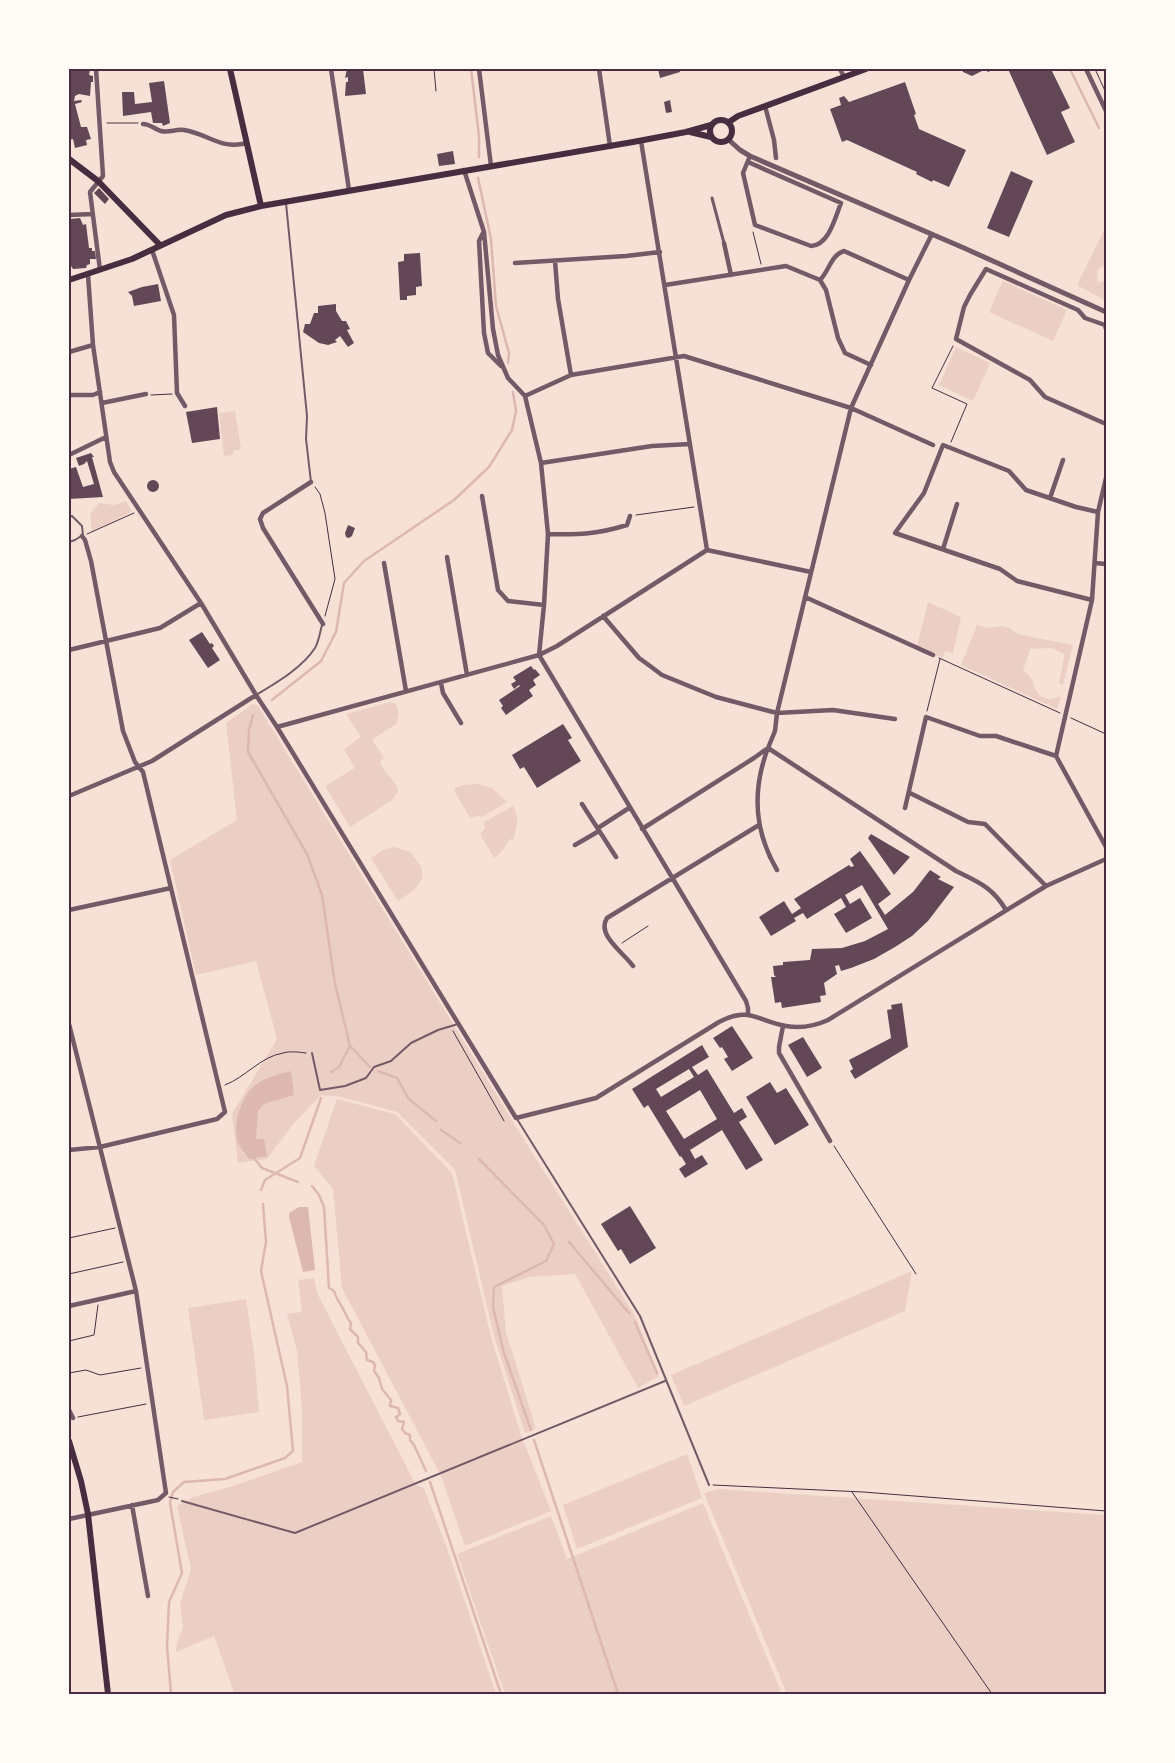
<svg xmlns="http://www.w3.org/2000/svg" width="1175" height="1763" font-family="'IBM Plex Serif',serif">
<style>
.green{fill:#ebcfc5}
.water{fill:#dcb8b0}
.lines{fill:none;stroke-linecap:round;stroke-linejoin:round}
.stream{stroke:#dcb8b0;stroke-width:2.5}
.building{fill:#644757;fill-rule:evenodd}
.path{stroke:#4a2c40;stroke-width:1}
.service{stroke:#755966;stroke-width:2}
.pedestrian{stroke:#755966;stroke-width:3}
.minor{stroke:#755966;stroke-width:4.5}
.tertiary{stroke:#755966;stroke-width:5}
.secondary{stroke:#4a2c40;stroke-width:6}
.neatline{fill:none;stroke:#4a2c40;stroke-width:2}
</style>
<rect width="100%" height="100%" fill="#f7e1d7"/>
<!-- green -->
<path class="green" d="M1106,226v39l-9,5 1,13 8,-3v21l-29,-16z
M1003,281l64,29 -14,31 -64,-29z
M956,347l34,16 -17,38 -34,-16z
M235,411l6,38 -8,2v4l-9,1 -5,-43z
M126,501l6,11 -40,19 -2,-17 9,-11 15,2z
M928,602l33,15 -8,36 -8,-2 -2,7 -26,-12z
M977,625l12,3 13,-2 8,2 6,5 6,2 51,10 -10,40 -4,-2 5,-25v-4l-13,-6 -21,1 -7,22c14,5 9,27 25,28 5,0 8,-2 13,-2l-4,12 -96,-44z
M390,702l6,2c4,7 2,12 0,20l-24,16 12,18 -4,4c4,12 17,18 18,30l-6,8 -42,27 -25,-41 30,-18 -11,-19 17,-12 -15,-23z
M253,704l5,2 262,427 114,181 25,62 -21,12 -63,-114 -45,3 -28,9 4,46 30,97 -11,4 -31,-97 -39,-166 -58,-58 -56,-15 -20,-2 -27,28 -27,36 -29,4 -6,-49 45,-75 -21,-78 -60,14 -26,-115 67,-40 -11,-97z
M478,784l14,4 15,14 -25,15 -5,-1 -7,2 -16,-28 1,-2 8,-3z
M513,806c7,12 4,21 0,34l-3,-1 -8,12 -8,7 -14,-24 5,-6 -1,-6z
M394,847l16,5c4,5 12,14 12,20 2,14 -15,23 -24,29l-27,-43 12,-8z
M337,1099l58,15 57,59 39,164 30,98 30,76 -86,35 -24,-70 -99,-188 -9,-99 -19,-23z
M912,1271l-7,40 -221,95 -13,-31z
M314,1278l3,15 99,192 8,3 24,63 48,143h-268l6,-2 -20,-56 -38,16 1,-10 6,-14 -3,-25 11,-34 -14,-63 16,-9 40,-11 69,-24v-54l-5,-57 -10,-37 15,-2 -4,-32z
M246,1299l8,53 5,60 -55,8 -16,-112z
M687,1454l15,44 -125,51 -14,-44z
M718,1489l388,26v179h-319l-83,-201z
M703,1503l79,191h-277l-48,-140 94,-38 16,43z"/>
<!-- water -->
<path class="water" d="M291,1071l3,24 -30,9 -6,7 -2,28h8l3,17 -18,3c-3,-5 -9,-11 -11,-16 -6,-19 3,-49 20,-60 9,-6 22,-9 33,-12z
M299,1207h9l7,63 -12,2 -14,-55v-4z"/>
<g class="lines">
<!-- stream -->
<path class="stream" d="M471,69l8,67v21
M1070,69l29,59
M478,178l13,61 5,67 13,47 -1,10
M272,700l49,-39 15,-29 8,-49 20,-22 90,-61 35,-33 23,-37 4,-19 -3,-19
M253,715l-4,15 -1,22 59,102 15,41 13,89 15,62 -11,21 -8,5
M350,1046l20,21
M378,1071l19,7 11,20 28,23
M441,1130l19,13
M254,1158l8,10 36,14
M479,1159l65,66 10,19 -8,17 -52,26 -1,20 11,46 27,77
M312,1186l7,9 5,12 5,81 5,3c2,7 5,10 8,16 4,6 3,9 9,16l-1,6 8,8v6l8,9 1,8 6,2 2,3 -1,6 5,7 3,11 9,11 -1,6 8,2 2,6 -4,3 2,4 6,1 -2,7 3,4 5,2v5l4,5 12,26
M261,1190l4,-10 35,-22 21,-60
M569,1242l60,71
M635,1322l22,51
M534,1440l84,254
M430,1482l71,212
M171,1694l-4,-48 2,-44 13,-29 -12,-70 3,-11 11,-10 41,-3 60,-21 8,-7 -6,-65 -26,-115 5,-29 -3,-38"/>
</g>
<!-- building -->
<path class="building" d="M69,69h21l-1,6 4,1v6h-2l-1,14 -11,-2 -4,2 -1,5 7,-1 1,2 -7,2 6,23h6l4,12 -5,1 1,5 -12,3 -2,-9 -4,1z
M347,69h16l3,25 -21,2 1,-14h2v-5l-3,1z
M658,69h21l1,3 -20,6z
M962,69h29l-2,3 -5,-2 -12,6 -9,-4z
M1008,69h43l19,39 -9,4 14,30 -28,13z
M164,81l6,42 -7,3 -1,-3h-9l-2,-11 -28,4 -1,-24h12l1,12 17,-2 -3,-19z
M905,82l11,32 -2,1 5,14 47,21 -17,37 -16,-7 -1,2 -16,-8 1,-2 -70,-32 -5,2 -12,-33 11,-4 -2,-7 5,-2 5,6z
M670,100l2,12 -6,1 -2,-11z
M453,151l2,13 -16,2 -2,-12z
M1011,171l22,10 -24,56 -22,-9z
M99,188l10,11 -4,5 -11,-11z
M80,218l3,7 3,-1 3,24h3v3h3l1,8h-6v5l-3,1 -1,3 -13,1 -2,-3h-2v-43l1,-4z
M420,253l2,33 -6,1v8l-9,1v4h-7l-2,-38 6,-1v-7z
M158,284l3,17 -27,5 -2,-10 -4,-4 14,-5z
M336,304v7l6,10h4l4,8 -3,1 7,13 -6,4 -8,-11 -5,4 2,2 -9,3 -9,-2 -16,-11 2,-8h5l4,-11h4v-7z
M217,407l3,32 -28,4 -6,-31z
M91,453l3,4h-2l11,40 -34,2v-30l7,-2 7,20 11,-3 -7,-23 -3,3 -5,2 -3,-8z
M147 486a6 6 0 1 1 12 0a6 6 0 1 1-12 0Z
M348,525l7,3 -3,8 -3,2 -3,-1 -1,-4z
M202,632l8,12 2,-1 2,3 -2,2 8,12 -12,8 -19,-28z
M531,666l3,4 1,-1 5,6 -7,5 3,5 -7,5 4,6 -27,19 -5,-7 2,-2 -4,-6 21,-14 -1,-1 -5,4 -3,-5 5,-3 -3,-4z
M563,724l9,14 -4,2 13,21 -44,27 -13,-21 -4,2 -8,-14z
M871,834l39,23 -16,18 -26,-37z
M860,851l31,43 -13,10 7,11 28,-23 17,-22 11,7 -3,2 16,8 -26,34 -16,15 -17,11 -21,12 -23,9 -10,3 -2,-6 -4,1 2,8 -13,9 2,12 -6,1 1,6 -39,6 -1,-6 -6,1 -4,-26h5l-2,-2 -1,-9 10,-1v-3l27,-2 2,-11 30,-1 23,-7 23,-12 -26,-44 -17,10 5,9 10,-6 12,20 -26,15 -12,-19 12,-7 -5,-9 -34,21 -4,-6 -9,5 2,3 -25,15 -12,-19 25,-16 8,13 9,-6 -7,-9 55,-34 2,2 3,-1 -4,-7z
M902,1003l6,44 -53,32 -5,-8 3,-2 -4,-9 42,-22 -4,-28 5,-1 -1,-4z
M732,1026l21,32 -21,13 -8,-12 4,-2 -6,-10 -2,1 -7,-10z
M803,1037l19,31 -15,9 -19,-32z
M702,1045l7,12 -17,10 6,8 9,-6 27,44 8,-5 5,9 -8,5 24,38 -17,10 -24,-40 -32,20 5,9 7,-4 6,9 -23,14 -6,-9 7,-5 -5,-8 -1,1 -32,-52 -4,3 -12,-19zM689,1069l5,8 -33,20 -5,-8zM700,1090l17,29 -33,20 -18,-28z
M770,1082l7,11 9,-5 23,37 -34,20 -29,-48z
M630,1206l26,42 -26,16 -9,-15 -3,2 -17,-27z"/>
<g class="lines">
<!-- path -->
<path class="path" d="M434,69l2,22
M1095,69l11,24
M107,123h31
M753,232l8,32
M151,395l21,-1
M951,442l16,-38 -35,-16 21,-42
M315,487l5,7 5,19 10,66 -10,37
M636,515l58,-8
M87,534l47,-21
M939,658l121,55
M927,711l13,-52
M1071,718l35,16
M622,943l26,-17
M453,1031l51,90
M225,1085c21,-8 35,-28 58,-32 7,-2 16,-1 23,0
M834,1146l82,128
M69,1238l46,-10
M69,1274l54,-12
M69,1341l25,-6 4,-30
M69,1373l17,-3 14,5 41,-7
M78,1417l68,-13
M713,1485l150,7 243,19
M852,1492l140,202
M169,1497l9,2"/>
<!-- service -->
<path class="service" d="M286,203l21,213 -1,23 5,43
M69,517l3,-1 10,10 1,9 -8,5 -6,2
M256,695c20,-12 46,-27 59,-47 4,-7 5,-16 7,-23
M312,1053l8,37 25,-4 21,-8 8,-11 17,-6 20,-18 27,-13 20,-6
M517,1119l123,197 69,169
M182,1501l113,32 370,-152"/>
<!-- pedestrian -->
<path class="pedestrian" d="M712,198l12,45"/>
<!-- minor -->
<path class="minor" d="M96,69l7,107 -13,16 10,78
M331,69l18,121
M479,69l12,97
M599,69l11,77
M840,69l4,8
M1086,69l20,42
M765,106l9,34 2,18
M143,124c7,0 11,5 18,7 7,2 15,-2 23,-1 25,4 36,20 63,13
M641,141l66,409
M748,162l93,41c-6,15 -12,42 -30,43l-56,-21 -12,-52 7,-17
M464,170l20,62 9,97 5,26 10,23 17,18 16,67 7,71 -4,71 -5,50
M69,215l24,-1
M483,233l-4,8 5,92 4,20 13,13
M724,243l7,32
M152,250l22,65 3,78 8,13
M555,261l3,38 13,76
M515,263l111,-7 34,-4
M88,275l5,70 17,117 4,10 87,131 55,92 21,32 239,391 80,-20 123,-76c31,-16 38,-1 67,4 16,3 29,0 42,-6l218,-134 60,-27
M820,280c9,-9 11,-25 24,-29l65,29
M665,285l121,-19 34,14 6,10 12,48 7,15 26,12
M1106,329l-1,-4 -20,-7 -7,-8 -92,-41 -16,26 -6,12 -8,32 74,41 15,17 61,27
M69,352l24,-7
M69,395h24l7,-3
M525,396l46,-21 113,-19 167,52 82,37
M102,403l44,-9
M69,455l37,-18
M541,463l111,-17 38,-2
M1106,478l-8,34 -6,88 -36,156 50,91
M311,482l-48,31 -3,6 3,9 60,96
M482,496l16,94 10,11 36,4
M1050,498l13,-38
M548,534c31,1 50,0 79,-9l3,-9
M943,549l14,-45
M707,550l104,22
M447,557l20,118
M384,563l22,128
M1095,563l11,1
M805,597l128,58
M1092,600l-75,-19 -17,-12 -105,-36 29,-40 19,-48 66,26 17,19 50,17 22,5
M603,616l36,42 11,8 12,9 54,22 61,16 56,-3 62,9
M69,650l91,-22 41,-25
M539,655l207,346 2,7v6
M441,683l2,10 18,30
M277,727l262,-72 18,-9 150,-96
M910,793l58,29 17,2 61,62
M69,796l83,-35 104,-66
M582,804l34,53
M905,808l21,-91 54,19h16l60,20
M598,828l31,-20
M642,829l112,-71 14,-10 7,-17 2,-18 74,-305 58,-128 23,-46
M575,845l24,-14
M777,870c-23,-39 -25,-80 -9,-122l188,123c24,12 36,16 50,39
M69,910l102,-22
M633,966c-9,-13 -37,-31 -26,-48l152,-93
M69,1024l67,267 30,202 -8,7 -89,19
M783,1026l-4,21v6l51,88
M69,1150l31,-3 117,-28 8,-7 -82,-340 -8,-10 -12,-31 -32,-170 -6,-21 -3,-4
M69,1306l67,-15
M69,1410l4,8
M132,1505l16,91"/>
<!-- tertiary -->
<path class="tertiary" d="M729,140l11,10 10,6 214,92 142,64"/>
<!-- secondary -->
<path class="secondary" d="M230,69l31,137
M710 131a11 11 0 1 1 22 0a11 11 0 1 1-22 0Z
M729,122l9,-6 128,-47
M690,132l21,5
M69,159l29,22 62,64
M69,280l63,-21 94,-44 35,-9 372,-64 53,-10 25,-7
M69,1441l12,40 7,33 20,180"/>
</g>
<!-- border -->
<rect width="1175" height="1763" fill="none" stroke="#fffaf5" stroke-width="140"/>
<rect x="70" y="70" width="1035" height="1623" class="neatline"/>
</svg>
